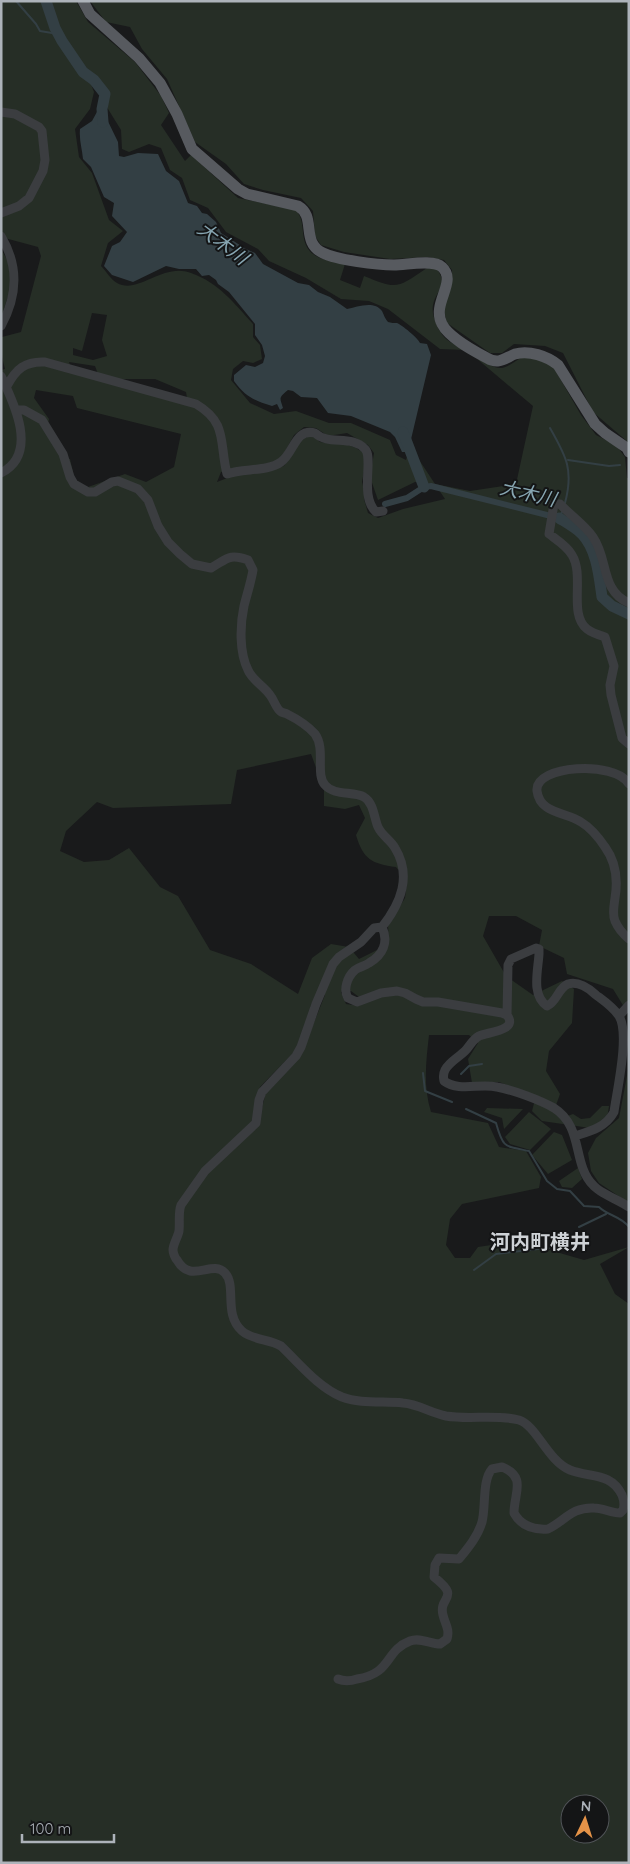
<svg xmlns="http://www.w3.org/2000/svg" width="630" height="1864" font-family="Quicksand,'Noto Sans JP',sans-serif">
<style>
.green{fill:#262e26;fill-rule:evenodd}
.water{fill:#333f44}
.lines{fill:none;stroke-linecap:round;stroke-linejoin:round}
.stream{stroke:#333f44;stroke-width:2}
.canal{stroke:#333f44;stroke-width:6}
.river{stroke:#333f44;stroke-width:11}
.minor{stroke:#3b3d40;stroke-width:9}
.major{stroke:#575a5f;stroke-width:11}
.labels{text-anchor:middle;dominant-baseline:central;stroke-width:4;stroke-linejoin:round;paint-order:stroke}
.water-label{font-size:19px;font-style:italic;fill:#87a6b2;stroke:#141516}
.quarter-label{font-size:20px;font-weight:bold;fill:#ced2d6;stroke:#141516}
</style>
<rect width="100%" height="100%" fill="#191a1b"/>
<!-- green -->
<path class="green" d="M1,1h75l12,21 47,40 26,34 8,17 -8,12 24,36 6,-6 47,43 58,12c6,8 6,13 7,22 2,27 20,27 42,32l-5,16 20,8 4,-12c34,14 33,12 63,-8l10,1c12,17 -1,21 -4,36 -2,11 5,25 12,33 5,5 15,9 21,12l-26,-1 -52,-40 -19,-8 -28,-2 -35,-21 -37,-17 -11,-12 -32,-17 -18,-24 -18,-8 -8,-22 -12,-8 -9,-22 -12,-4 -20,8 -7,-3 -1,-19 -13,-21 -1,-20 -20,-15 7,18 -4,17 -15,20 4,28 13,16 17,47 14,11 -15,12 -7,23c5,5 10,14 16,17 21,12 46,-21 74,-10 28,10 43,30 62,51v13l7,8 2,14 -9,4 -10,-2 -10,8 -2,11 19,23 24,11 22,-3 33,12h22l39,17 6,15 10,5 4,-14 25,38 35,7 46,-7 17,-78 -57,-48c25,12 22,15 46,-1l20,3 12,8 27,47 15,20 20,10 9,12 2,21h2v537l-16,-26 -46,-15 -3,-16 -25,-12 3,-16 -26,-14h-27l-6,20 23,40 27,19 29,-14 12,8 -2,34 -23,28 -3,20 14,23 -6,17 8,7 11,-4 8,5 9,-1 12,-12h7l-2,13 -17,9 -48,-7 -10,-10 4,-15 -37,-14 -27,1 -4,-24 10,-16 -9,-8h-40c-3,27 -6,51 2,77l57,11 11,24 27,4 15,26 -2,11 -77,16 -12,15 -4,26 9,13h15l8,-11 40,-6 66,19 45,-13 -29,17 15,30 14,10v559h-628v-1493l4,-1c-3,-11 -5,-21 -3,-32l19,-5 20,-76 -3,-9 -37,-10zM92,313l15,2 -5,25 5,16 -14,4 -20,-5v-7l9,3zM69,362l26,4 3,8 21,5h36l31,13 2,12 -116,-33zM36,390l37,6 4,12 104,26 -7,33 -28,15 -21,-8 -37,13 -13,-6 -5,-22 -10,-3 -14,-24 3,-13 -15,-21zM304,427l12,1 12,8 19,-3 21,12 6,8 -4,24 8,23 37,-18 20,2 10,15 -42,10 -25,9 -10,-5 -4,-14v-10l-2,-7 4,-21 -1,-7c-16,-13 -26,-9 -45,-12l-7,-6c-14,0 -22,19 -29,30l-49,9 -18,7 4,-10 45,-8 15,-5 13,-24zM311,754l13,35v17l21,3 14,-4 6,13 -9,17c7,24 16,29 40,32l11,14 -2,17 -17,28 1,18 -30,15 -10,-12 -18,-3 -19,14 -14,36 -47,-30 -41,-14 -32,-54 -18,-9 -31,-39 -20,12 -25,2 -24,-11 6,-20 31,-29 16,6 118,-4 6,-34zM320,989l5,6 -24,60 -35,37 -4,16 -6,-4 4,-17 38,-39 6,-15 7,-28zM351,991l8,6 1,9 -14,-2 -5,-12zM570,1804h30v30h-30z
M90,1h539v442l-36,-31 -30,-59 -18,-7 -31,-2 -12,9h-12l-43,-30 -4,-15 8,-20 1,-18 -8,-10 -16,-3 -38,2 -46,-7 -23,-7 -6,-9 -2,-25 -12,-13 -38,-8 -19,-6 -18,-20 -31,-22 -28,-63 -25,-30 -12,-22 -24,-5z
M1,249l8,14 2,24 -10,31z
M629,1065v138l-30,-20 -8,-12 -3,-18 8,-15 23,-20z
M487,1108l36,1 -19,20 -2,-11 -18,-6z
M529,1112l22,17 -21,21 -20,-6 -5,-7z
M554,1132l8,3 10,25 -24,14 -16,-19z
M578,1168l4,11 -10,9 -10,-1 -3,-6z"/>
<!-- water -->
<path class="water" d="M102,109l16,33 1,14 5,1 14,-4 20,1 8,17 13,10 9,22 9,3 5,7 5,1 9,8 5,11 25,16 9,4 8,11 35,19 11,2 9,7 12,5 17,12c10,-2 27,-9 35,2 2,4 3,8 6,11 3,1 6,1 9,1 5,2 21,15 23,20l7,1 4,11 -23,97h-6l-7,-15 -5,-5 -39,-16 -23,-3 -11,-15 -16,-1 -8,-6 -5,-1c-10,8 -8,8 -5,18l-3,2 -3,-6 -5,2c-19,-6 -26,-9 -38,-25v-6l12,-10 9,2 8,-4 2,-7 -3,-11 -7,-10v-11l-26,-32 -11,-8 -2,-4 -7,-5 -7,1 -6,-7h-17l-13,-3 -33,16 -21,-7 -8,-9 8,-20 8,-4 7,-10 -15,-16 2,-13 -10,-6 -13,-30 -8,-8c-1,-11 -4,-19 -3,-30l12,-8 6,-11z"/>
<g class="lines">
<!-- stream -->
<path class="stream" d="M16,1l20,23 4,7 18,3
M550,428c16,28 24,42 15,75
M568,460l41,6 11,-1
M559,518l4,-8
M423,1073l2,18 27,11
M461,1074l8,-8 13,-2
M466,1109l30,14c7,25 8,23 33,28l18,30 10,8 13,2 14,15 15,1c9,9 22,9 30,20
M579,1227l27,-13
M474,1270l22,-16 59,-7 12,-6 2,-7"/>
<!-- canal -->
<path class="canal" d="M385,504l22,-6 17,-11 7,-1 128,32"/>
<!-- river -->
<path class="river" d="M46,1l9,27 7,13 21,31 11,8 11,14 -3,15 1,13
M403,432l21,55
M559,518c8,5 17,10 23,16 15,16 17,42 20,63l10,9 17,8"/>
<!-- minor -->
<path class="minor" d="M1,112l14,2 24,13 3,4 3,29 -2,11 -14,27 -10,8 -18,7
M1,236c18,30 17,59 0,90
M1,376c13,27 38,78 0,97
M7,386c9,-17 18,-25 38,-24l151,42c32,19 23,38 31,70 16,-6 40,-2 54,-12 13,-9 14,-34 34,-29 14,13 36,1 50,16 9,9 -6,47 11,63l7,-1
M16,410h8l18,10 21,34 7,23 4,7 14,8h7l17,-10 6,-1 20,8 10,11 10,26 10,16 12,12 12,10 19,4c16,-9 18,-15 37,-8l5,10c-2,12 -6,24 -9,36 -4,19 -5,46 4,64 4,10 16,16 22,25 4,5 6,13 10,16 2,2 5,2 7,3 10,5 21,12 28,20 11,15 0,40 10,51 9,11 28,6 39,12 10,6 10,21 14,30 4,9 13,13 17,21 17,28 6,55 -13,79l-8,1 -13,14 -22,15 -6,7 -17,40 -15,43 -5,9 -34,36 -3,8 -3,23 -51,48 -24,34c-3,8 -1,17 -2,26 -1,6 -6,13 -6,19 0,3 2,8 4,10 14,25 35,-1 48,13 12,13 -2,41 17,58 10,9 27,8 39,15 19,18 37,41 61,51 18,7 42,4 61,6 15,1 28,10 43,13 23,4 51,-2 73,4 18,6 28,40 51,50 20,8 41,2 52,25 2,5 3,9 1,15l-3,3c-9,0 -17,-5 -26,-5 -23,-1 -29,13 -46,21 -14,1 -27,-3 -34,-16 0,-20 13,-36 -12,-46l-10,2c-10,11 -6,38 -10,53 -4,14 -14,26 -23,37l-20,-1 -4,7 -1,12c28,22 4,19 9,38 2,9 7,14 4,24l-7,5c-10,0 -20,-7 -30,-3 -26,10 -17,32 -53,38 -6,2 -12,3 -19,0
M629,603c-29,-13 -20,-43 -36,-66 -8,-12 -23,-22 -33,-33h-6l-5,30c8,6 18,12 23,21 13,21 -4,59 15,74 5,4 12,6 18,8l9,29 -4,19 1,10 11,43 7,6
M629,784c-14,-24 -95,-19 -92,7 3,23 29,21 44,31 10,6 18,16 24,25 11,15 13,33 10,51 -1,8 -3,16 0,23 3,7 8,13 14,18
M382,927c7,15 1,28 -13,36 -4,3 -10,4 -14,7 -8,7 -12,20 -7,28l9,4 24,-9 16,-2 8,2 11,6 7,3h15l64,11 5,2
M619,1016l10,-11
M575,1136c16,-5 31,-9 39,-24 3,-22 16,-78 5,-96 -6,-9 -15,-15 -23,-21 -7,-7 -18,-14 -28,-11 -10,4 -11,18 -21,22 -16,-11 -9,-35 -8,-52v-5l-3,-1 -25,11 -3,6 -1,50c12,16 -20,17 -28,21 -7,4 -9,10 -14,15 -6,6 -16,11 -20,19 -2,4 -2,7 -1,11 15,11 36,2 53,6 16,3 43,13 57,21 30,19 18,56 39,77 6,8 26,15 36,22"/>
<!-- major -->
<path class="major" d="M83,1l7,13 49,44 21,25 17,31 15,35 46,40 9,5 51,12c19,11 2,36 25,47 14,7 54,12 71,12 13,0 39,-6 48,2 16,15 -11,36 0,57 7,14 32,27 45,34 12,7 18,0 28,-4 14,-4 32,2 43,11l37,59 10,9 22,15 2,4"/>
</g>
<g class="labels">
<!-- water labels -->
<g class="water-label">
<text transform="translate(223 243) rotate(37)">大木川</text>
<text transform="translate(528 493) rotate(13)">大木川</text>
</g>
<!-- quarter labels -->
<g class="quarter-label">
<text x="540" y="1241">河内町横井</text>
</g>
</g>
<!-- border -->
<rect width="630" height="1864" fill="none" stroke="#adb3ba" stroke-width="5"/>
<!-- north arrow -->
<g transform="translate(585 1819) rotate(4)"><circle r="24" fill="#141516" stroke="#515458"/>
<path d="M0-4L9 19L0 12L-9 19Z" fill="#e59348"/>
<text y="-8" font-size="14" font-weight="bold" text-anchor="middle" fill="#adb3ba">N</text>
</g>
<!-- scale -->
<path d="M22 1834v8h92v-8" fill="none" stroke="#adb3ba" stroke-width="2.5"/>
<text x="30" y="1834" font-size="15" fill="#adb3ba" stroke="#141516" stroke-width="4" paint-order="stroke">100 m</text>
</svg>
